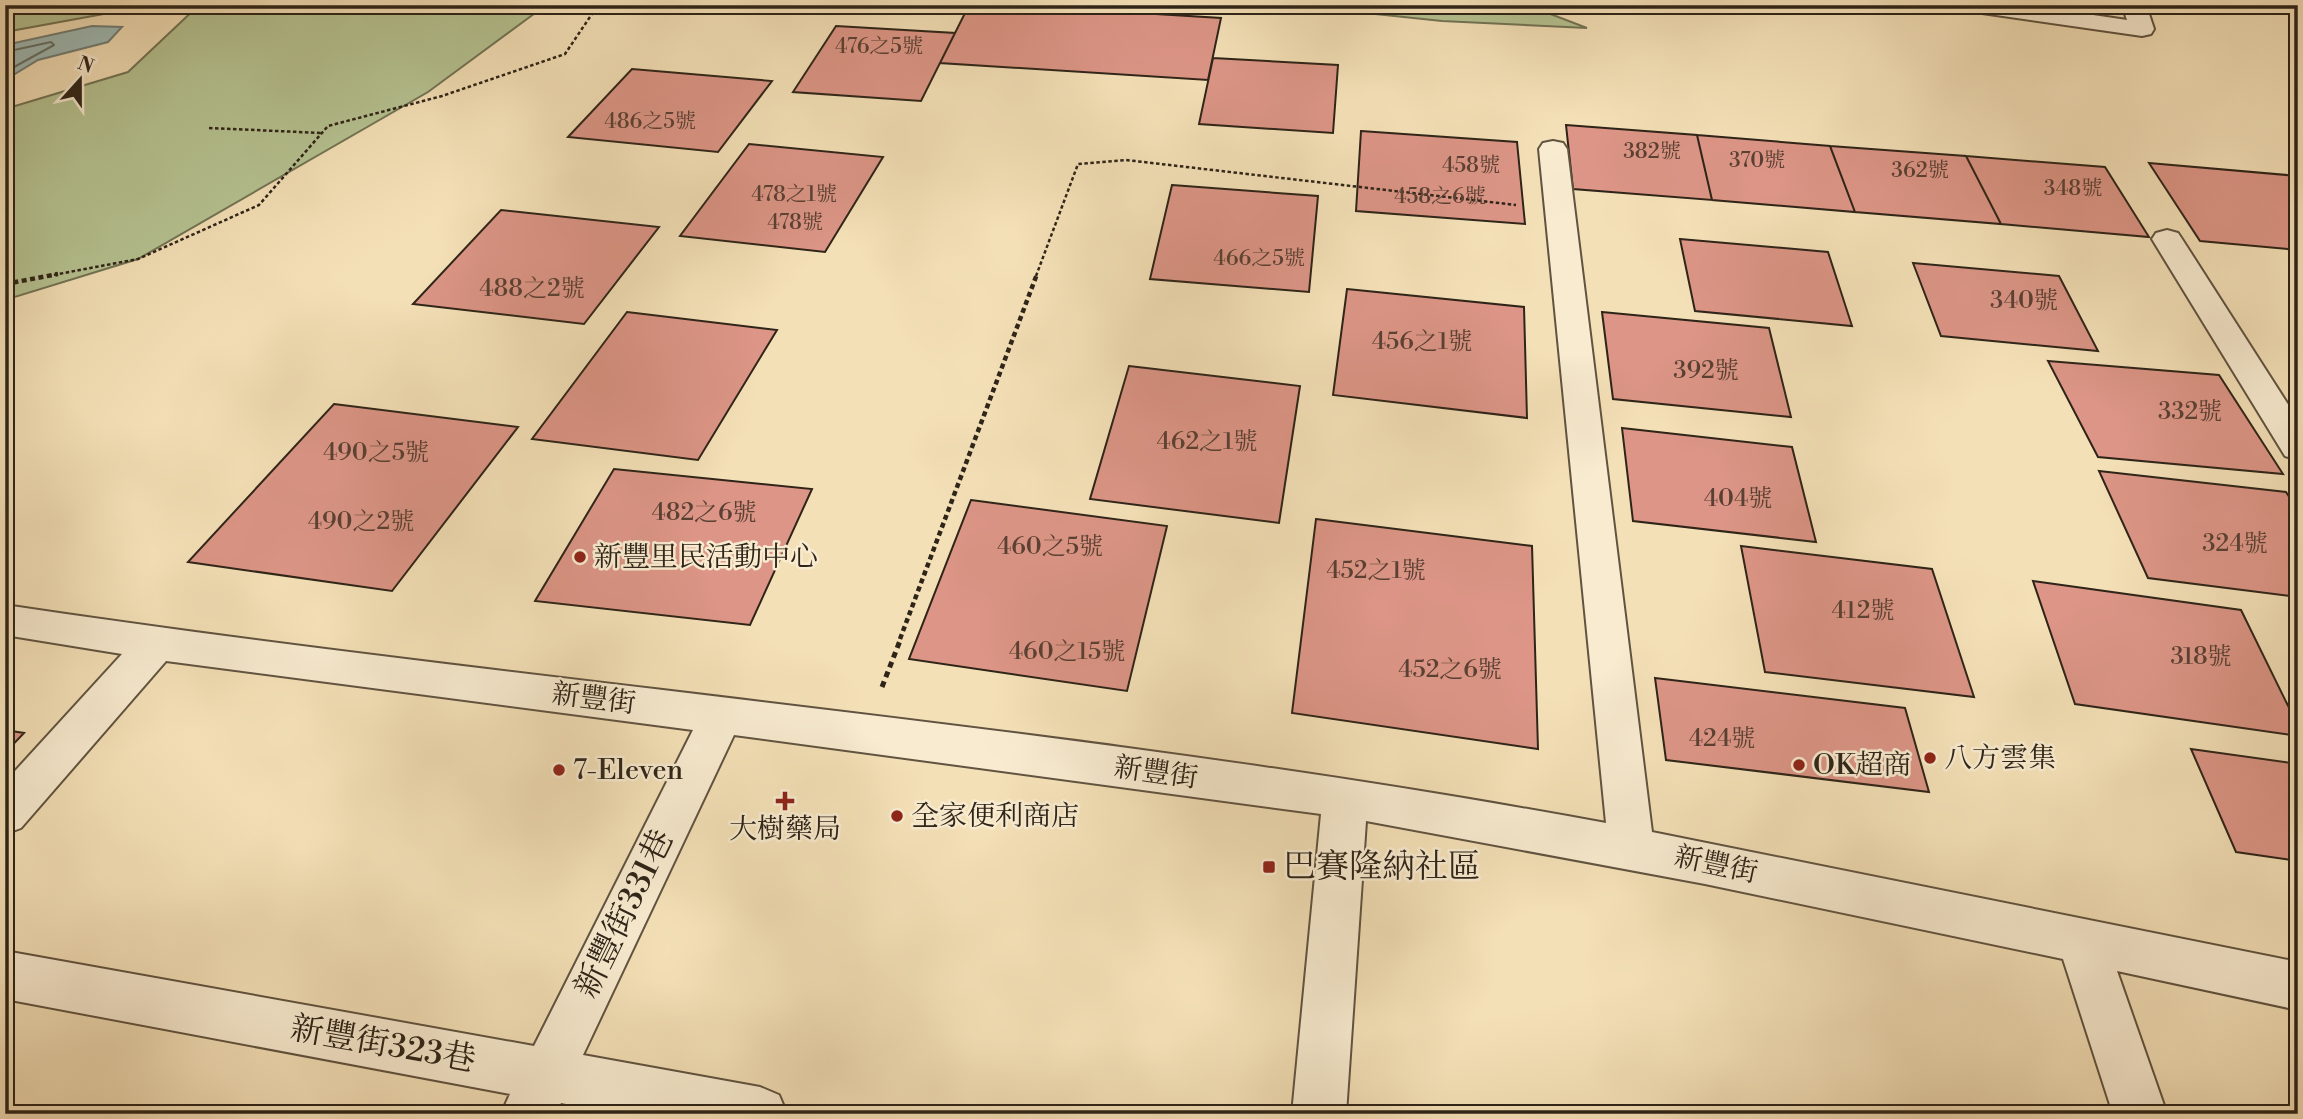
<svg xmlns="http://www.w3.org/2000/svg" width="2303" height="1119" font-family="'Libre Bodoni','Noto Serif TC',serif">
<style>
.green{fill:#b6c392;stroke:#727455;stroke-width:2}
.water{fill:#9ebbb6;stroke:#717f77;stroke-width:2}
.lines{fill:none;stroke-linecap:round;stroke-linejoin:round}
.shore{stroke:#667067;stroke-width:2}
.building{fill:#dc9586;stroke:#2e2418;stroke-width:2}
.minor-casing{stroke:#605340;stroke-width:4}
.path-far2{stroke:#2e2418;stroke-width:2.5;stroke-dasharray:3.5 2.5;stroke-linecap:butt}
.path-far1{stroke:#2e2418;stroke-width:4.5;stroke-dasharray:5 3.5;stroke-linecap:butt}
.path{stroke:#2e2418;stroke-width:5;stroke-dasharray:6 4.5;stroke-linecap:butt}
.minor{fill:#f8ebd0;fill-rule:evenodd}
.poi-dot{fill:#8f2418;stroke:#f8ebd0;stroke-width:2.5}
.labels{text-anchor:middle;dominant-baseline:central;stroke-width:5;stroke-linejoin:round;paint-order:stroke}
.far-number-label{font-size:21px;fill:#5a4034}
.number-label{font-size:24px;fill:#5a4034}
.poi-label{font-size:28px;fill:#2e2418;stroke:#f8ebd0;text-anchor:start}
.street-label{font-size:28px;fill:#2e2418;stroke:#f8ebd0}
.near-poi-label{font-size:33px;fill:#2e2418;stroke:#f8ebd0;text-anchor:start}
.near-street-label{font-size:33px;fill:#2e2418;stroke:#f8ebd0}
</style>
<rect width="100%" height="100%" fill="#f4e0b7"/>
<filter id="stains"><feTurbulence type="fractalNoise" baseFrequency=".00286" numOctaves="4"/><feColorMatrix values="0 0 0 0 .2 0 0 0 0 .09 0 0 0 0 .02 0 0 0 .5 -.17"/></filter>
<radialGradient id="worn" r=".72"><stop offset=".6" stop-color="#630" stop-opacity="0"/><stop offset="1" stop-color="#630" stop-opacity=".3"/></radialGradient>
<!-- green -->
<path class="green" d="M5,5h148l-148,27z
M199,5h347l-118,87 -290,167 -133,41v-191l123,-37z
M1289,5h238l60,23 -145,-7z"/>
<!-- water -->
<path class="water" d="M92,26l30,1 -14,15 -70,18 -33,20v-35z"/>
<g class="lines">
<!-- shore -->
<path class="shore" d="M5,52l46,-10 3,3 -49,27"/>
</g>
<!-- building -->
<path class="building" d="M969,5h39l213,13 -13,62 -268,-17z
M836,26l119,7 -34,68 -128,-9z
M1213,58l125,7 -5,68 -134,-9z
M632,69l140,12 -54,71 -150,-15z
M1566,125l131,10 15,65 -139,-11z
M1361,131l156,11 8,82 -169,-13z
M1697,135l133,11 25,66 -143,-12z
M749,144l134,13 -58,95 -145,-16z
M1830,146l136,10 35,68 -146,-12z
M1966,156l139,11 44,70 -148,-13z
M2149,163l149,13v74l-98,-9z
M1172,185l146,11 -9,96 -159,-13z
M501,210l158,17 -75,97 -171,-20z
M1680,239l148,13 24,74 -157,-15z
M1913,263l146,13 39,75 -157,-15z
M1347,289l177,18 3,111 -194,-23z
M627,312l150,18 -79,130 -166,-21z
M1602,312l167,16 22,89 -178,-18z
M2048,361l171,14 64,99 -185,-17z
M1129,366l171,20 -21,137 -189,-24z
M334,404l184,23 -126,164 -204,-29z
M1622,428l170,19 24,95 -183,-21z
M614,469l198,20 -62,136 -215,-24z
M2099,471l187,21 12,19v86l-150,-19z
M971,500l196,26 -40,165 -218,-32z
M1316,519l216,27 6,203 -246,-36z
M1741,546l191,23 42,128 -209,-25z
M2033,581l208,29 57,116v10l-223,-32z
M1655,678l250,30 24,84 -263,-32z
M5,730l19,3 -19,20z
M2191,749l107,15v97l-62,-9z"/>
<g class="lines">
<defs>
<path id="minor" d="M1963,5h63l101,15 -5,-15h24l8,24 -3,5 -9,2 -167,-24z
M1553,141l10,2 4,6 85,683 646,130v48l-181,-39 50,143h-54l-50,-155 -358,-75 -339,-63 -20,293h-54l29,-300 -587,-79 -151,320 177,32 19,8 8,19h-171l-55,-11 -5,11h-55l9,-20 -505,-95v-48l529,95 159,-316 -527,-69 -145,167 -16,6v-52l117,-128 -117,-19v-30c533,80 1071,120 1601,218l-67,-674 4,-6z
M2167,230l11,3 4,6 116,181v40l-13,-4 -133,-217 4,-6z"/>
</defs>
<!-- minor casing -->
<use href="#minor" class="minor-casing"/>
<!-- path-far2 -->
<path class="path-far2" d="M209,128l113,5
M48,276l90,-17 121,-54 69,-79 114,-30 123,-42 33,-49
M1036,276l42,-112 48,-4 390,45"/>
<!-- path-far1 -->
<path class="path-far1" d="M5,284l53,-10
M900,639l137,-365"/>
<!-- path -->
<path class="path" d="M882,687l19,-49"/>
<!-- minor -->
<use href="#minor" class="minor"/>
</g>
<!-- markers -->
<g class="poi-dot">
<circle cx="580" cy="557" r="7"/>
<circle cx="1930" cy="758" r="7"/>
<circle cx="1799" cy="765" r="7"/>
<circle cx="559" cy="770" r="7"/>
<path d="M781.5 790.5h7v7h7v7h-7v7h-7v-7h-7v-7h7z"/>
<circle cx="897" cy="816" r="7"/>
<rect x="1262" y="860" width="14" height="14" rx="3.5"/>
</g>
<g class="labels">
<!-- far-number labels -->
<g class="far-number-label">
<text x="879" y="47">476之5號</text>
<text x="650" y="122">486之5號</text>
<text x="1652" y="152">382號</text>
<text x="1757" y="161">370號</text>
<text x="1471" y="166">458號</text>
<text x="1920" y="171">362號</text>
<text x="2073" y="189">348號</text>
<text x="794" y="195">478之1號</text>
<text x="1440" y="197">458之6號</text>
<text x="795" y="223">478號</text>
<text x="1259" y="259">466之5號</text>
</g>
<!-- number labels -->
<g class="number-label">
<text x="532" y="289">488之2號</text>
<text x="2024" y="301">340號</text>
<text x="1422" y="342">456之1號</text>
<text x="1706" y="371">392號</text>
<text x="2190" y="412">332號</text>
<text x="1207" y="442">462之1號</text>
<text x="376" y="453">490之5號</text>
<text x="1738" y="499">404號</text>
<text x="704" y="513">482之6號</text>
<text x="361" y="522">490之2號</text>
<text x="2235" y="544">324號</text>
<text x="1050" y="547">460之5號</text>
<text x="1376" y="571">452之1號</text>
<text x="1863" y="611">412號</text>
<text x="1067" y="652">460之15號</text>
<text x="2201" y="657">318號</text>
<text x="1450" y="670">452之6號</text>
<text x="1722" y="739">424號</text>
</g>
<!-- poi labels -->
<g class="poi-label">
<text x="594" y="557">新豐里民活動中心</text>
<text x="1944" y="758">八方雲集</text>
<text x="1813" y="765">OK超商</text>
<text x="573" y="770">7-Eleven</text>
<text x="911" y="816">全家便利商店</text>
<text x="785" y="829" text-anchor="middle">大樹藥局</text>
</g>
<!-- street labels -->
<g class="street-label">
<text transform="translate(594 699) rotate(7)">新豐街</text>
<text transform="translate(1156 773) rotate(8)">新豐街</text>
<text transform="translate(1716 865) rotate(12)">新豐街</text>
</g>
<!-- near-poi labels -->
<g class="near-poi-label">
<text x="1283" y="867">巴賽隆納社區</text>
</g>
<!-- near-street labels -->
<g class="near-street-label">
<text transform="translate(625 914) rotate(-64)">新豐街331巷</text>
<text transform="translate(383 1045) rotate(10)">新豐街323巷</text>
</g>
</g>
<!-- margin -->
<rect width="2303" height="1119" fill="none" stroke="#f4e0b7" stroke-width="28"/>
<rect x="7" y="7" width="2289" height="1105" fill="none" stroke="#2e2418" stroke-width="3.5"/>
<rect x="14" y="14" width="2275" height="1091" fill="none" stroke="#2e2418" stroke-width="2"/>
<!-- north arrow -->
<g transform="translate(80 80) rotate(21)" stroke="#f8ebd0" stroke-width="5" paint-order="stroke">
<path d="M0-5L12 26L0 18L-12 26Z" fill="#2e2418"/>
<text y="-10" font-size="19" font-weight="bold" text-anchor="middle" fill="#2e2418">N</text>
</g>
<rect width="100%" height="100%" filter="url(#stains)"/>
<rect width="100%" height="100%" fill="url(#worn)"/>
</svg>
